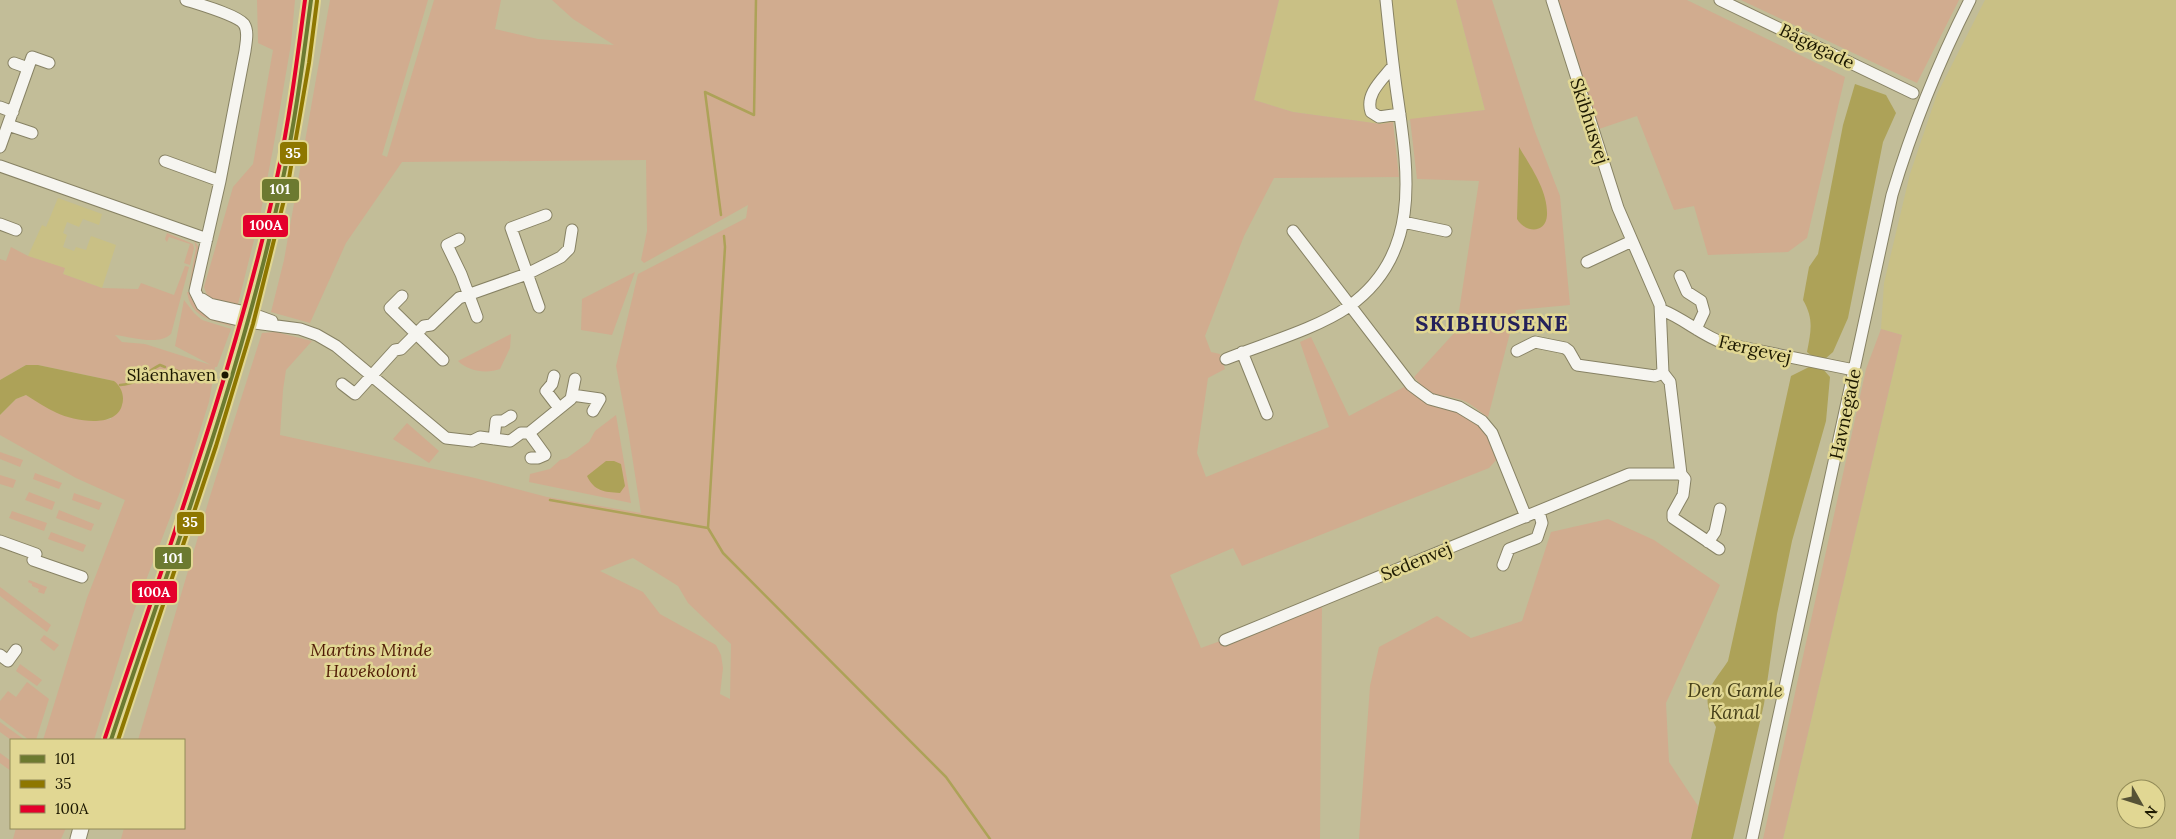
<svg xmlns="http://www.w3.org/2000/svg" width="2176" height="839" font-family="Lora,serif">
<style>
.built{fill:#c9c085;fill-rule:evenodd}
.green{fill:#d1ac8f;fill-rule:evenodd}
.water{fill:#ada258}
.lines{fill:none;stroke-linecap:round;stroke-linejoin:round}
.stream{stroke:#ada258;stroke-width:2.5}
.minor-casing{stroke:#878264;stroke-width:13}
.major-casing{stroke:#878264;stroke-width:17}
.minor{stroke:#f6f5f0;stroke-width:11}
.major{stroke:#f6f5f0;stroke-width:15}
.bus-1-casing{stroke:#e1d793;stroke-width:8}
.bus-2-casing{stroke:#e1d793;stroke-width:8}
.bus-3-casing{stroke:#e1d793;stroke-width:8}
.bus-1{stroke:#6c7a30;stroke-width:4}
.bus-2{stroke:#8e7700;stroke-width:4}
.bus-3{stroke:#e4002b;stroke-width:4}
.bus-dot{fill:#1c1800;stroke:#e1d793;stroke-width:2}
.labels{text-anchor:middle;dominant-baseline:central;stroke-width:5;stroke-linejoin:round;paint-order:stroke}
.bus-label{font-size:17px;fill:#1c1800;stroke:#e1d793;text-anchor:end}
.street-label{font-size:18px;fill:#1c1800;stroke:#e1d793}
.park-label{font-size:18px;font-style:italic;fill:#501b05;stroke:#e1d793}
.water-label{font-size:19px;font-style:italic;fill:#46401a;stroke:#e1d793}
.district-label{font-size:22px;font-weight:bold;letter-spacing:1px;fill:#24215a;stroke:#e1d793}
.line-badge{stroke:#e1d793;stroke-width:2}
.badge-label{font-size:14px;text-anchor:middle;font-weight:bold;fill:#fff}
</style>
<rect width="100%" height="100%" fill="#c2bd98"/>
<!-- built -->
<path class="built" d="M1279,0h177l29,110 -104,14 -88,-12 -39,-12z
M1985,0h191v839h-393l119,-504 -21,-6 3,-46 26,-109 27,-80zM2126,789h30v30h-30z
M58,198l44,16 -3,11 -16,-6 -4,8 -12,-5 -4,11 4,2 -4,12 11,4 2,-4 10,3 5,-14 25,9 -14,43 -39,-14 2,-5 -37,-13 14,-31 4,2z"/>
<!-- green -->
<path class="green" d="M257,0h38l-4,44 -18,105 -13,67 -22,88 -11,1 -19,-7 -4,-11 29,-100 20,-23 20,-114 -15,-7z
M330,0h98l-46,155 5,2 47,-157h67l-6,29 43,10 76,6 -41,-26 -21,-19h727l-25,100 39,12 88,12 12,-2 6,55 -125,1 -30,58 -39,100 6,16 9,2 5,15 -17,9 -11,75 9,24 123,-50 -29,-85 11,-5 38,79 57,-30c6,6 13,13 21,17 23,10 46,8 62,33 4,6 6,15 9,22l-9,10 -247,98 -9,-18 -63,27 31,73 121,-44 -2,235h-1199l3,-11h60v-88h-46l73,-247 51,-160 14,-1 36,9 -26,29 -3,20 -3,45 195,43 72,19 94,16 -13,-83 -12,-64 22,-92 5,26 -5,-26 108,-56 2,-13 -104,58 -3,-3 6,-29 -1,-71 -244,2 -56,81 -36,80 -39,-11 13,-52zM633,558l45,28 10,17 43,41 -1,55 -10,-5 3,-26 -2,-13 -5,-10 -56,-31 -17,-22 -43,-21z
M1456,0h36l42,129 26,67 10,109 -54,5 -28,107c-8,-5 -17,-14 -26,-17 -24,-7 -30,-1 -48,-23l42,-46 23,-150 -62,-2 -7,-60 75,-9z
M1558,0h129l158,77 -38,161 -19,14 -80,3 -14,-49 -20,4 -37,-94 -38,13z
M1741,0h218l-42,83z
M167,233l26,11 1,4 -4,17 -6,-2 6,-19 -21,-7 -2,5 -2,-3z
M194,240l5,8 -8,37 -2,2 7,-39z
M11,247l17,9 37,12 -2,6 39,14 36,1 3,-6 33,12 11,-29 4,1 -18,67c-13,12 -39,3 -56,1l7,7 23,2 66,21 -36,-19 9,-46 10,13 8,7 29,9 -14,38h-2l-6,35 -26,82 -50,130 -39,126h-51l44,-142 38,-98 -49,-22 -76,-43v-20l16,-16 10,-4c31,17 49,29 85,24l3,-38 -76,-16h-12l-26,15v-121l6,2z
M635,272l-23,63 -31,-5 1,-31z
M187,292h3c4,22 21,26 41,32v2c-21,-6 -40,-9 -44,-34z
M1881,329l21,6 -119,504h-20l103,-470z
M511,334l-1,14 -10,21c-14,5 -32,2 -42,-8z
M616,415l15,88 -102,-21 1,-8 20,-5 10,-9 7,-2 22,-16 6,-11z
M407,423l32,28 -10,12 -36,-24z
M0,452l23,8 -3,7 -20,-8z
M35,473l27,10 -3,6 -26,-10z
M0,475l16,5 -3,8 -13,-4z
M29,492l26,10 -3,8 -27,-10z
M74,493l28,10 -3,7 -27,-10z
M59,510l35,14 -3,7 -35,-13z
M12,511l35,12 -3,8 -35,-13z
M1608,519l46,21 66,45 -54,118 3,59 29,44 -7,33h-332l11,-153 9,-39 58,-31 34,22 51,-17 29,-89z
M51,532l35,13 -3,7 -35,-13z
M29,580l18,7 -3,7 -6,-2 1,-3 -7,-3v-2l-4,-2z
M0,587l51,38 -4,7 -47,-36z
M44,635l15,10 -5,6 -14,-11z
M20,664l22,16 -5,6 -21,-15z
M27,682l22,17 -13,41h-7l-29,-22v-17l8,-10 8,6z
M0,722l25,18h-14l-11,-8z
M0,753l11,8v10l-11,-8z
M16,828h50l-5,11h-48z"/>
<!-- water -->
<path class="water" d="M1855,84l31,11 10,18 -13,29 -35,176 -15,34 -8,7 -3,9 8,9 -4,44 -34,120 -15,73 -13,90 -31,135h-42l25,-112c-17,-33 -6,-39 12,-66l63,-285 20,-10 2,-9 -6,-5c4,-21 7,-33 -4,-52l6,-33 9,-13 25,-129z
M1519,147c12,20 29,44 28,68 -1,19 -22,18 -30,4z
M26,365h12l76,16c7,5 11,15 8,24 -6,24 -48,16 -65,8 -11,-5 -21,-12 -31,-18l-10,4 -16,16v-35z
M606,461h8l7,3 4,22 -5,7c-16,-1 -26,-2 -33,-17z"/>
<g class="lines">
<!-- stream -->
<path class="stream" d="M721,215l-16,-123 49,23 2,-115
M724,236l1,11 -17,281 15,25 223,224 44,62
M175,370l27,11
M120,385c23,-2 23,-12 40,-20l5,2
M550,500l158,28"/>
<defs>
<path id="minor" d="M186,0c12,4 51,15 58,24 5,8 2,18 1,27l-25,130 -25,110 7,14 11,9 34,8 53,7 17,6 19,11 110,92 26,3 8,-4 30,4 11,-8h8l42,-34 4,-20
M1552,0l66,208 42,97 3,68 7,9 11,92 4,5 -2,16 -10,18v5l46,31
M1720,0l193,93
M14,63l14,5
M1393,66c-11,14 -28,28 -22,46l8,5 21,-3
M0,107l13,5
M8,125l24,8
M0,147l32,-90 17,6
M165,161l55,20
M0,166l207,73
M1403,222l43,9
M0,224l16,6
M1293,231l118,154 19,14 29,8 23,14 10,12 34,84
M459,239l-12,6 14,29 16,43
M1587,262l45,-21
M1680,276l7,16 14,9 3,11 -8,17
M402,296l-12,12 53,52
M202,299l8,5 40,9 22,8
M539,307l-28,-79 35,-13
M1662,310c23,9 40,26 64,34l128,26
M1517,351l18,-9 30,6 4,3 8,14 78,11 8,-3
M1242,352l25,62
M1226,359c37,-15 90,-30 122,-52 77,-54 59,-141 48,-220 -4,-29 -7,-58 -10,-87
M554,376l-2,8 -6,7 13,17
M342,384l13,10 40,-44 6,-1 23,-23 7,-1 28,-27 68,-24 34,-17 8,-8 3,-19
M572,395l28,4 -7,12
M529,433l16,22 -7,3h-7
M494,439l2,-18h7l8,-5
M0,541l36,13 -3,6 49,17
M1708,542l7,-10 5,-23
M1503,565l6,-16 28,-11 5,-15 -3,-11
M1225,640l404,-166h52
M0,655l8,6 8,-11
M1752,839l140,-644c21,-70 45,-130 78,-195"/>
<path id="major" d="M111,740l99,-296 37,-122 35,-139 21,-121 8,-62
M78,839l3,-11"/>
</defs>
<!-- minor casing -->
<use href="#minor" class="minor-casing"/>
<!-- major casing -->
<use href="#major" class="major-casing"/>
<!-- minor -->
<use href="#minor" class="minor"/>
<!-- major -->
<use href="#major" class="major"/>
<defs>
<path id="bus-1" d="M111,740c61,-184 131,-367 171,-557 13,-60 21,-122 29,-183"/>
<path id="bus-2" d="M118,740l98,-294 37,-122 35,-140 21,-121 8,-62"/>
<path id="bus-3" d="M105,738c61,-183 129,-366 171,-556 13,-59 21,-121 29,-182"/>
</defs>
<!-- bus-1 casing -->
<use href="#bus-1" class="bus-1-casing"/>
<!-- bus-2 casing -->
<use href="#bus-2" class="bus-2-casing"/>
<!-- bus-3 casing -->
<use href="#bus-3" class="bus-3-casing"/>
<!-- bus-1 -->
<use href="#bus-1" class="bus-1"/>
<!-- bus-2 -->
<use href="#bus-2" class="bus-2"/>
<!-- bus-3 -->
<use href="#bus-3" class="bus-3"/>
</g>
<!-- markers -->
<circle class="bus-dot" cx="225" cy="375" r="4.5"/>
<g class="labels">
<!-- bus labels -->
<g class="bus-label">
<text x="216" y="375">Slåenhaven</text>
</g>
<!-- street labels -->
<g class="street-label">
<text transform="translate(1817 46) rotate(26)">Bågøgade</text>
<text transform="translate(1590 121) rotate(72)">Skibhusvej</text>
<text transform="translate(1755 349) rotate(13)">Færgevej</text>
<text transform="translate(1845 414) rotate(-78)">Havnegade</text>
<text transform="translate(1416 561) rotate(-22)">Sedenvej</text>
</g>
<!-- park labels -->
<g class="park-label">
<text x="371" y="649">Martins Minde<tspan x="371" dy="21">Havekoloni</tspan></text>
</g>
<!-- water labels -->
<g class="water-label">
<text x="1735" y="690">Den Gamle<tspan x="1735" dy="22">Kanal</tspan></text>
</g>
<!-- district labels -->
<g class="district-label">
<text x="1492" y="323">SKIBHUSENE</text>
</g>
</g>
<g class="line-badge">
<rect x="279" y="141" width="29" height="24" rx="5" fill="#8e7700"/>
<rect x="261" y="178" width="39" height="24" rx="5" fill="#6c7a30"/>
<rect x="242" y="214" width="47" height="24" rx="5" fill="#e4002b"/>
<rect x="176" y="511" width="29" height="24" rx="5" fill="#8e7700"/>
<rect x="154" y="546" width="38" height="24" rx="5" fill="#6c7a30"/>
<rect x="131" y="580" width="47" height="24" rx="5" fill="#e4002b"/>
</g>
<g class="badge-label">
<text x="293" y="158">35</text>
<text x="280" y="194">101</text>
<text x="266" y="230">100A</text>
<text x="190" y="527">35</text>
<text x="173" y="563">101</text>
<text x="154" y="597">100A</text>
</g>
<!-- legend -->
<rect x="10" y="739" width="175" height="90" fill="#e1d793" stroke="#928b58"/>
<rect x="20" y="755" width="25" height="8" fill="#6c7a30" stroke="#928b58"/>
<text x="55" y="764" font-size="15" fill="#1c1800">101</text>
<rect x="20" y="780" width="25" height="8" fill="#8e7700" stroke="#928b58"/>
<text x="55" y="789" font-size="15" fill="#1c1800">35</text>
<rect x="20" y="805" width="25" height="8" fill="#e4002b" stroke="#928b58"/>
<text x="55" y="814" font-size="15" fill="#1c1800">100A</text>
<!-- north arrow -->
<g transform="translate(2141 804) rotate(129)"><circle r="24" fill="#e1d793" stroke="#928b58"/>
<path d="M0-4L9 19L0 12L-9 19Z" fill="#565235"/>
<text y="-8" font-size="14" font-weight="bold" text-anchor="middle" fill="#1c1800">N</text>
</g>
</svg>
